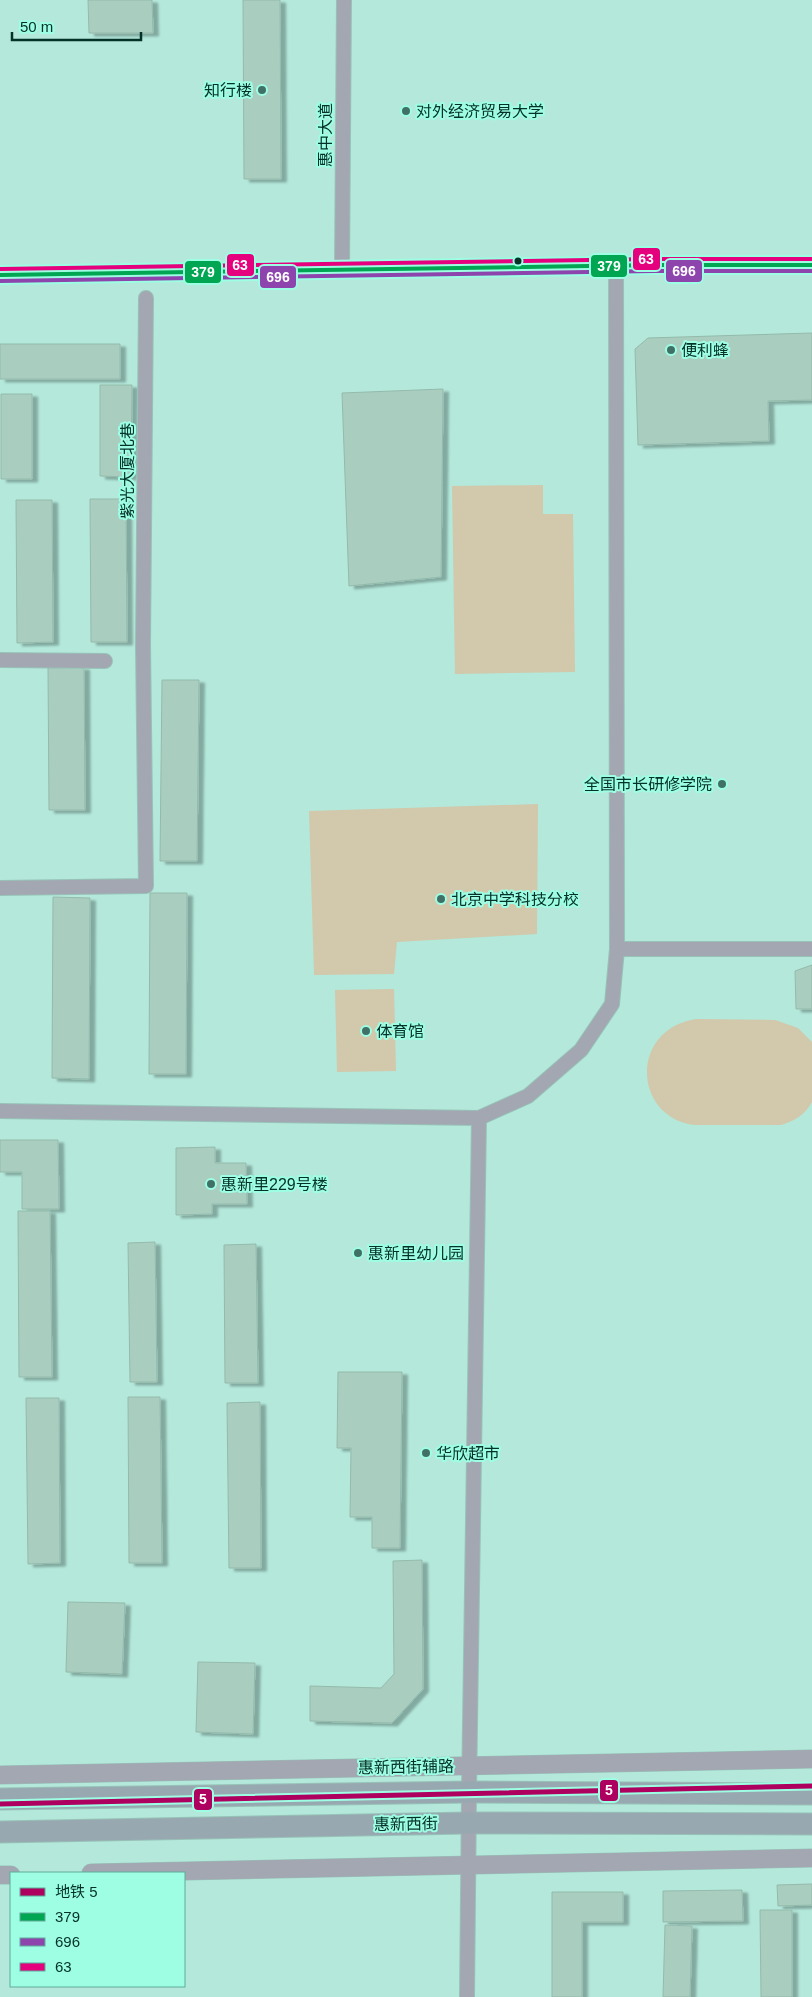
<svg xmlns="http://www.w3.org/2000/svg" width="812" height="1997" font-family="Arial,'Noto Sans SC',sans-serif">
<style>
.green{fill:#d2c8ab}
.building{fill:#a9cec0;stroke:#94baab;filter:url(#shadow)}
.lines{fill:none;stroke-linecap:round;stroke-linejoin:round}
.minor-casing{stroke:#98c2b8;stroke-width:16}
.tertiary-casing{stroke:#98c2b8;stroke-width:19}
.primary-casing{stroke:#98c2b8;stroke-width:23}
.minor{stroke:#a2a7b2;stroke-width:14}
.tertiary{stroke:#a2a7b2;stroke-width:18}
.primary{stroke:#98a8b0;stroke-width:21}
.bus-1-casing{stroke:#9dfee4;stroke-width:8}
.bus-2-casing{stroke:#9dfee4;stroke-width:8}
.bus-3-casing{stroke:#9dfee4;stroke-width:8}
.bus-1{stroke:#00a651;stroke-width:4}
.bus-2{stroke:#8e44ad;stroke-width:4}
.bus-3{stroke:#e5007d;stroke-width:4}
.metro-1-casing{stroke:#9dfee4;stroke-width:9}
.metro-1{stroke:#ae005f;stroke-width:5}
.poi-dot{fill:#417166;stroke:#9dfee4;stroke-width:2}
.bus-dot{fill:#043128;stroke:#9dfee4;stroke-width:2}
.labels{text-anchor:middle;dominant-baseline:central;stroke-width:4;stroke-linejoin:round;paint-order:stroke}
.poi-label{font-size:16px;fill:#043128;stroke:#9dfee4;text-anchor:start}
.street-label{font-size:16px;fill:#043128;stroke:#9dfee4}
.line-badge{stroke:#9dfee4;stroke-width:2}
.badge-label{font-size:14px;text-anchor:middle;font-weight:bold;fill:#fff}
</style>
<defs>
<filter id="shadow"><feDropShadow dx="5.5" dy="3" stdDeviation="1" flood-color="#0004"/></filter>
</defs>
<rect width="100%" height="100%" fill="#b3e8da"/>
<!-- green -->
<path class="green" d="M543,485v29h30l2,158 -120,2 -3,-188z
M538,804l-1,130 -140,8 -3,32 -80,1 -5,-164z
M394,989l2,82 -59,1 -2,-82z
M696,1019l79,1 23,8 14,14v60c-7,13 -18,19 -31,23h-87c-62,-9 -64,-96 2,-106z"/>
<!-- building -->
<path class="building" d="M88,0h64l1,33h-64z
M243,0h37l1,179h-37z
M812,333v67l-44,1 1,40 -131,4 -3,-96 13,-11z
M0,344h120v35h-120z
M100,385h32l-1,92 -31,-1z
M443,389l-2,188 -92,9 -7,-193z
M1,394h31v85h-31z
M90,499h36l1,143h-36z
M16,500h36l1,142 -36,1z
M84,667l1,143h-36l-1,-142z
M162,680h37l-2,181h-37z
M150,893h37l-1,181h-37z
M53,897l37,1 -1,181 -37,-1z
M812,965v44h-16l-1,-38z
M0,1140h58l1,69h-37v-37h-22z
M215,1147v16h31l1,41h-35v10l-36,1v-67z
M18,1211h32l2,166h-33z
M155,1242l2,140h-27l-2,-139z
M256,1244l2,139h-33l-1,-138z
M338,1372h64l-2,176h-28v-31h-22l1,-69h-14z
M128,1397h32l2,166h-33z
M26,1398h33l1,165 -32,1z
M260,1402l1,166h-32l-2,-165z
M422,1560l1,129 -31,34 -82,-2v-35l71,2 13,-14 -1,-113z
M68,1602l57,1 -3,71 -56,-2z
M198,1662l57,1 -2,71 -57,-2z
M812,1884v21l-34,1 -1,-21z
M742,1890l1,31 -80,1v-31z
M552,1892h71v30h-41v75h-30z
M760,1910h32v87h-31z
M665,1925l27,1 -2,71h-27z"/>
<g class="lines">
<defs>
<path id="minor" d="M342,270l2,-270
M0,660l105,1
M0,888l146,-2 -3,-241 3,-347
M617,949h195
M0,1111l479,7 49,-22 53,-46 31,-46 5,-55 -1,-684
M467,1997l2,-205 10,-674"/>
<path id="tertiary" d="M0,275l654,-10h158
M0,1775l812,-16
M91,1873l721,-15
M0,1875h11"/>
<path id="primary" d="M0,1799l469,-7 343,2
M0,1832l468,-9 344,1"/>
</defs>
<!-- minor casing -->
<use href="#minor" class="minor-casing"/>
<!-- tertiary casing -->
<use href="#tertiary" class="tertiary-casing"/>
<!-- primary casing -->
<use href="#primary" class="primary-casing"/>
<!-- minor -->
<use href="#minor" class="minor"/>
<!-- tertiary -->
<use href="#tertiary" class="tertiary"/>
<!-- primary -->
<use href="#primary" class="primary"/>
<defs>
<path id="bus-1" d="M0,275l654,-10h158"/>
<path id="bus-2" d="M0,281l654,-10h158"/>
<path id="bus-3" d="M0,269l654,-10h158"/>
</defs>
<!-- bus-1 casing -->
<use href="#bus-1" class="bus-1-casing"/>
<!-- bus-2 casing -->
<use href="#bus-2" class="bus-2-casing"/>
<!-- bus-3 casing -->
<use href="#bus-3" class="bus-3-casing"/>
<!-- bus-1 -->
<use href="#bus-1" class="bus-1"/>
<!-- bus-2 -->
<use href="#bus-2" class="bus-2"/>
<!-- bus-3 -->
<use href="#bus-3" class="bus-3"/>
<defs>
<path id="metro-1" d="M0,1804l812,-18"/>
</defs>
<!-- metro-1 casing -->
<use href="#metro-1" class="metro-1-casing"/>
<!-- metro-1 -->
<use href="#metro-1" class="metro-1"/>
</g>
<!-- markers -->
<g class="poi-dot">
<circle cx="262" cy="90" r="5"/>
<circle cx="406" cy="111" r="5"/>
<circle cx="671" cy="350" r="5"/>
<circle cx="722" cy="784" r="5"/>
<circle cx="441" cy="899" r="5"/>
<circle cx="366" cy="1031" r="5"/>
<circle cx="211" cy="1184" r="5"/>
<circle cx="358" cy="1253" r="5"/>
<circle cx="426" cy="1453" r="5"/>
</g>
<circle class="bus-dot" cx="518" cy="261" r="4.5"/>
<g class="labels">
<!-- poi labels -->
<g class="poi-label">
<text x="252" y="90" text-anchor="end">知行楼</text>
<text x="416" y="111">对外经济贸易大学</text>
<text x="681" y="350">便利蜂</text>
<text x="712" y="784" text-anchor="end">全国市长研修学院</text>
<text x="451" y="899">北京中学科技分校</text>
<text x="376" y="1031">体育馆</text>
<text x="221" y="1184">惠新里229号楼</text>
<text x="368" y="1253">惠新里幼儿园</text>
<text x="436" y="1453">华欣超市</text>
</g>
<!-- street labels -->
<g class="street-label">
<text transform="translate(325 135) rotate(-90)">惠中大道</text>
<text transform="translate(127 471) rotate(-90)">紫光大厦北巷</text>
<text transform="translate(406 1767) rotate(-1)">惠新西街辅路</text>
<text transform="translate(406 1824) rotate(-1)">惠新西街</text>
</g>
</g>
<g class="line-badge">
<rect x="632" y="247" width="29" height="24" rx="5" fill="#e5007d"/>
<rect x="226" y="253" width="29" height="24" rx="5" fill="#e5007d"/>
<rect x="590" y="254" width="38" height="24" rx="5" fill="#00a651"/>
<rect x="665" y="259" width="38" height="24" rx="5" fill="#8e44ad"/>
<rect x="184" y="260" width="38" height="24" rx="5" fill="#00a651"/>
<rect x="259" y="265" width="38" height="24" rx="5" fill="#8e44ad"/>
<rect x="599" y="1779" width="20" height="23" rx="5" fill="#ae005f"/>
<rect x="193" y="1788" width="20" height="23" rx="5" fill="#ae005f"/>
</g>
<g class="badge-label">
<text x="646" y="264">63</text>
<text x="240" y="270">63</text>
<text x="609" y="271">379</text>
<text x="684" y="276">696</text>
<text x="203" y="277">379</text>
<text x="278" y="282">696</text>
<text x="609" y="1795">5</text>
<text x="203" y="1804">5</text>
</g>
<!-- legend -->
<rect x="10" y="1872" width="175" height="115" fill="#9dfee4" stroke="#60ac99"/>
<rect x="20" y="1888" width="25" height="8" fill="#ae005f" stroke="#60ac99"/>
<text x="55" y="1897" font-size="15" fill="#043128">地铁 5</text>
<rect x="20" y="1913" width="25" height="8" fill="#00a651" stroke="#60ac99"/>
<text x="55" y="1922" font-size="15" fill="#043128">379</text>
<rect x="20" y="1938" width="25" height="8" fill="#8e44ad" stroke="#60ac99"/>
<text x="55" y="1947" font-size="15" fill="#043128">696</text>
<rect x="20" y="1963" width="25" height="8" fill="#e5007d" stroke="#60ac99"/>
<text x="55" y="1972" font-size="15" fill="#043128">63</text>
<!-- scale -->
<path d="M12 32v8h129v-8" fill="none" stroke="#043128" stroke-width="2.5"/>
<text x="20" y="32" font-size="15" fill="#043128" stroke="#9dfee4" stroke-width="4" paint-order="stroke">50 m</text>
</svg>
